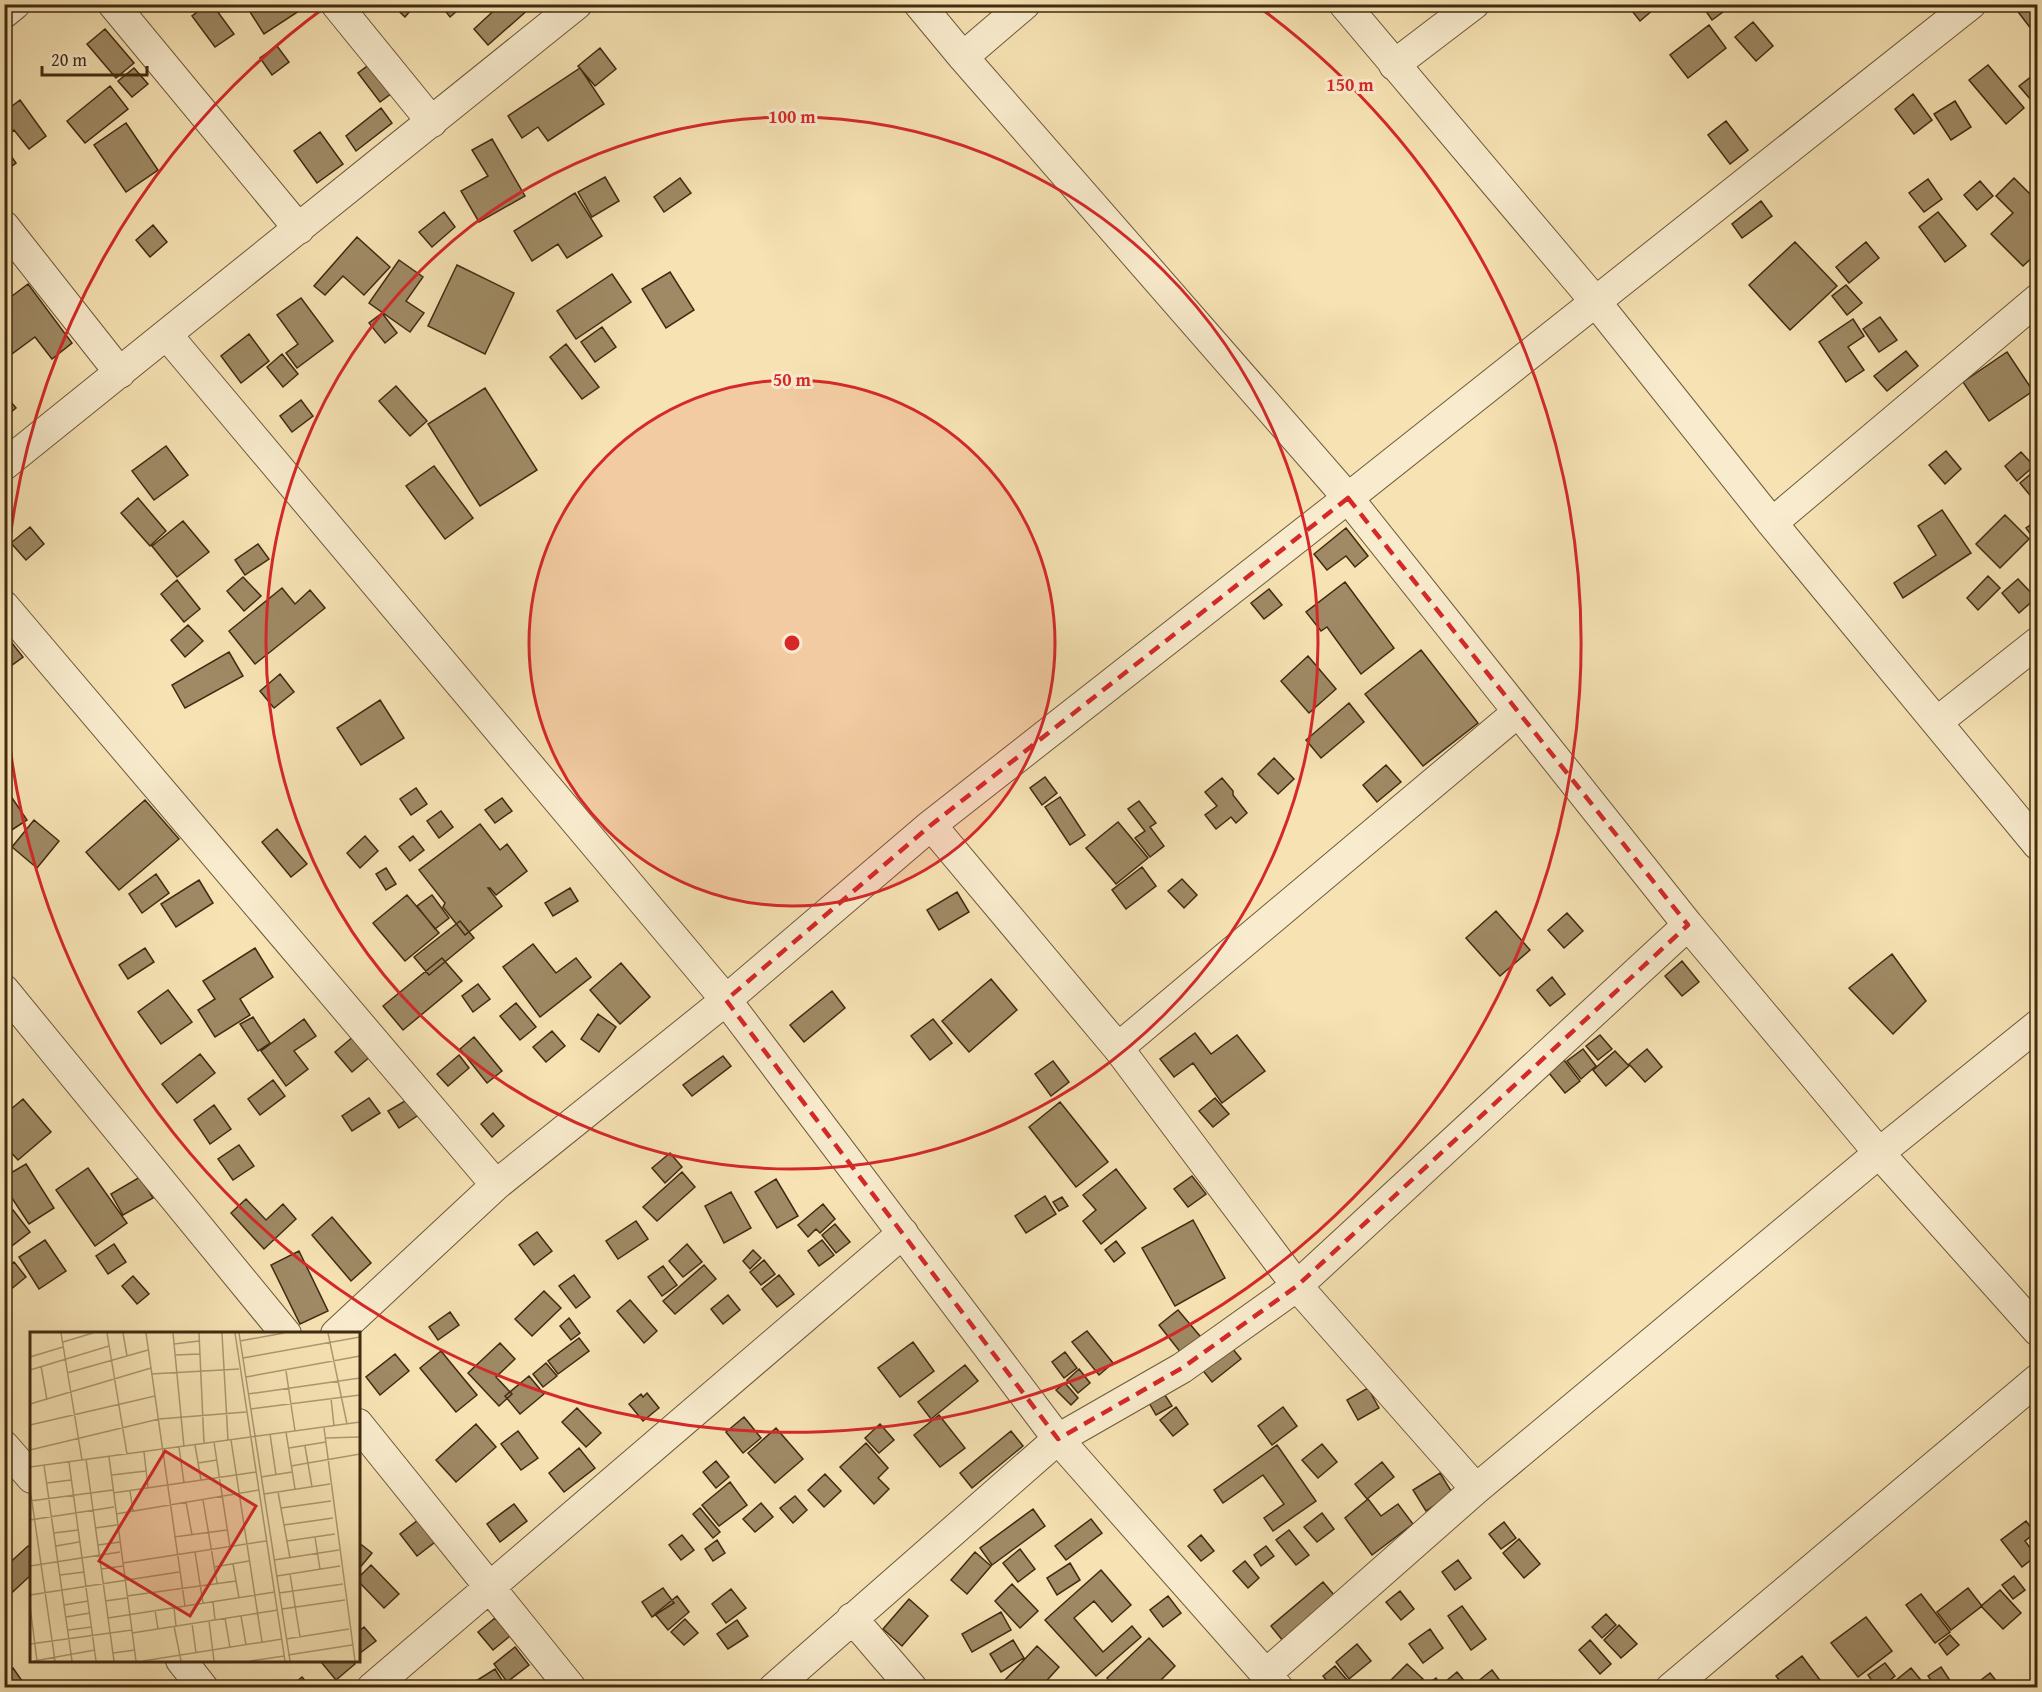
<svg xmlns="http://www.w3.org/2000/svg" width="2042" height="1692" font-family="'Gentium Book Plus',serif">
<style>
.building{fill:#9f8a65;stroke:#402b11;stroke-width:1.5}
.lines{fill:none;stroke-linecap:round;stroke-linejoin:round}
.street-casing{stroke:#6e593a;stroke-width:32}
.street{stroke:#f9ecce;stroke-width:30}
.marked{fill:none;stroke:#d62828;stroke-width:4.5;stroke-dasharray:12 8;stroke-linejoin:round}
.ring{fill:none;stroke:#d62828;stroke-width:3}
.inset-road{fill:none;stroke:#ad9972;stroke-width:1.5}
.view{fill:#d62828;fill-opacity:0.15;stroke:#d62828;stroke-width:3}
.inset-edge{fill:none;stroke:#402b11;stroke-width:3}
.centre{fill:#d62828;stroke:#f9ecce;stroke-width:3}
.ring-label{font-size:18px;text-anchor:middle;font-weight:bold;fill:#d62828;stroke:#f9ecce;stroke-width:6;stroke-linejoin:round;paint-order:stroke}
</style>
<rect width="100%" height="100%" fill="#f6e2b3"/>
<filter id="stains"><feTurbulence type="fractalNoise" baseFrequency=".00333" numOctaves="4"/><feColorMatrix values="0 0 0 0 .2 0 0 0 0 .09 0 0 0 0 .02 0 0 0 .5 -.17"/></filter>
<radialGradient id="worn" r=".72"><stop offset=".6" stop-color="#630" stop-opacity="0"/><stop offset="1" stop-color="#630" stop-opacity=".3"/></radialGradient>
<!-- building -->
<path class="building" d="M208,4h4l22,30 -19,13 -23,-31z
M245,4h50l4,7 -35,23z
M391,4h25l-11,13z
M440,4h25l-15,13z
M501,4h26l3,4 -42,37 -14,-16z
M1629,4h31l-20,17 -12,-15z
M1701,4h33l-22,16z
M2022,4h16v34l-22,-29z
M1753,22l20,24 -17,15 -21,-24z
M1709,25l17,23 -38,30 -18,-23z
M105,29l29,34 -18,15 -29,-34z
M277,46l12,16 -17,13 -12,-17z
M600,48l16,21 -21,17 -17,-20z
M374,61l22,29 -16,12 -22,-29z
M1988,65l36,43 -18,16 -37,-44z
M134,68l14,16 -16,13 -14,-16z
M580,68l24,36 -56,37 -10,-14 -16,11 -14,-22z
M2036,73l2,2v33l-19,-22z
M110,86l18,23 -43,34 -18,-22z
M1913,94l19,26 -18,14 -19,-25z
M20,100l26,36 -17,13 -15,-19 -10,8v-26z
M1955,101l16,26 -20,13 -17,-26z
M381,108l11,15 -36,28 -10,-15z
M1726,121l22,29 -18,14 -22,-29z
M126,123l32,47 -32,22 -32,-47z
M320,132l23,32 -26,19 -23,-32z
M492,139l33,57 -46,26 -18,-31 27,-15 -16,-26z
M6,149l10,14 -12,9v-22z
M605,177l14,24 -27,16 -14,-25z
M680,178l11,15 -27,19 -10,-15z
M2014,178l16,16 8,-8v66l-15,14 -32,-32 22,-21 -17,-17z
M1928,179l14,20 -18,13 -15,-19z
M1980,181l13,15 -16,14 -13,-15z
M575,193l27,43 -35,22 -9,-14 -26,17 -18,-30z
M1761,201l11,15 -30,22 -10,-14z
M444,212l11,15 -23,20 -13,-15z
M1938,212l28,34 -21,16 -26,-35z
M153,225l14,17 -17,15 -14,-17z
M357,237l33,30 -26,28 -21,-19 -18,19 -11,-9z
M1795,242l42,44 -47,44 -41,-45z
M1866,242l13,16 -30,25 -13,-16z
M399,260l24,17 -17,24 18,12 -14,19 -41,-29z
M457,265l57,28 -29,61 -57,-28z
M670,272l24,38 -28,18 -24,-39z
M612,274l19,28 -55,37 -19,-28z
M28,284l44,59 -20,16 -17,-22 -30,22 -1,-57z
M1846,285l16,18 -15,12 -15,-19z
M301,298l32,43 -36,27 -11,-15 12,-9 -21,-29z
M382,313l15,20 -12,10 -16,-20z
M1880,317l17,23 -18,12 -16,-23z
M1853,319l11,17 -16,11 16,23 -18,12 -27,-40z
M602,327l14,20 -21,15 -14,-20z
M249,334l20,27 -28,22 -20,-27z
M566,344l33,43 -17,12 -32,-42z
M1906,351l12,15 -31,25 -13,-15z
M2007,352l26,39 -44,30 -26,-39z
M282,354l16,20 -15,13 -16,-20z
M396,386l31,35 -17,15 -31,-35z
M485,388l52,82 -57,36 -52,-82z
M4,394l12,14 -12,10z
M301,400l12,16 -21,16 -12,-16z
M166,446l22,29 -34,25 -22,-29z
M1946,451l15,18 -16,15 -16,-19z
M2021,452l13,14 -17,15 -12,-15z
M434,466l39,52 -28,21 -39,-53z
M2038,468v37l-18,-22z
M138,498l28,33 -16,15 -29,-33z
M1942,510l29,43 -68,45 -9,-15 42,-28 -18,-29z
M2005,515l24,24 -29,29 -24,-24z
M2038,520v24l-12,-16z
M183,521l26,31 -32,25 -25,-31z
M30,527l14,17 -18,16 -15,-17z
M1346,528l22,28 -13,11 -9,-11 -19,14 -13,-16z
M258,544l11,15 -24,16 -10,-15z
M1988,576l12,12 -22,22 -11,-12z
M243,577l18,19 -17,15 -17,-20z
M2018,579l18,19 -17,15 -17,-20z
M177,580l23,29 -16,13 -23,-28z
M1345,582l49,66 -33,26 -34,-47 -6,4 -15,-19z
M282,588l13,16 15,-14 15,18 -70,56 -26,-33z
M1269,589l13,16 -18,14 -13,-16z
M188,625l15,16 -18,16 -14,-17z
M8,638l15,19 -19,14v-30z
M1421,650l57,73 -55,43 -58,-72z
M229,652l14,24 -58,32 -13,-23z
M1308,656l28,33 -27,24 -28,-32z
M280,674l14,18 -20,16 -14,-17z
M380,700l24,38 -43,27 -24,-37z
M1349,703l15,19 -43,36 -15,-18z
M1274,758l20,21 -16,15 -20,-20z
M1386,765l15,17 -24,20 -14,-17z
M1045,777l12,16 -15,12 -12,-17z
M1222,778l11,13v4l14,18 -11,10 -5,-6 -15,12 -11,-14 12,-9 -12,-14z
M4,786l23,34 -23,15z
M416,788l11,16 -16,11 -11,-16z
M1060,797l25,38 -15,10 -25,-38z
M502,798l10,13 -17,12 -10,-13z
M145,800l34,39 -60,51 -33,-38z
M1139,801l17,22 -6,4 14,19 -14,11 -15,-19 10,-7 -17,-22z
M441,811l12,16 -14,11 -12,-17z
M34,820l25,21 -22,27 -25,-21z
M1118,822l30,36 -32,26 -30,-36z
M480,824l20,26 7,-6 20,27 -31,24 -6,-7h-2l14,18 -37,29 -22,-28 2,-4 -26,-33z
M277,829l30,35 -16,13 -29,-35z
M365,836l13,15 -18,17 -13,-15z
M413,836l11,14 -14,11 -11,-14z
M1142,867l14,19 -30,23 -14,-19z
M386,868l10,16 -10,6 -10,-16z
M156,874l13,19 -27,20 -13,-19z
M1182,879l15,16 -13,13 -16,-17z
M199,880l14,23 -37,24 -15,-23z
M570,888l8,13 -25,15 -8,-13z
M957,892l12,20 -30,18 -12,-20z
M407,895l32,38 -34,28 -32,-38z
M432,895l17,23 -14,11 -18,-23z
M1496,911l34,39 -30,26 -34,-38z
M1567,913l16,18 -19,17 -16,-18z
M460,921l14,17 -45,37 -15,-18z
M533,944l23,29 20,-15 15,19 -51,40 -37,-50z
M145,948l9,14 -26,17 -9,-14z
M255,948l18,29 -33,22 10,16 -35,22 -17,-27 17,-11 -12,-18z
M1892,954l34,47 -33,33 -44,-46z
M442,958l20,23 -59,49 -20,-24z
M1682,961l17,21 -17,14 -17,-20z
M621,963l29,34 -30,27 -30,-34z
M1552,977l13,17 -15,12 -13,-16z
M991,979l26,31 -48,42 -27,-31z
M478,984l12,15 -17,13 -11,-16z
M168,990l24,32 -31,22 -23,-32z
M832,991l13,17 -41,34 -14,-17z
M516,1003l20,24 -16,13 -20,-24z
M598,1014l18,13 -17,25 -18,-13z
M253,1017l17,26 -12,8 -18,-27z
M304,1019l12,17 -22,15 14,18 -22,17 -25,-35z
M933,1019l19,24 -22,17 -19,-24z
M552,1031l13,15 -19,16 -13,-15z
M1195,1033l16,21 26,-19 28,36 -43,32 -29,-40 -19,14 -14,-18z
M1600,1035l12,14 -14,11 -12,-14z
M354,1036l17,20 -19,16 -17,-20z
M474,1037l28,34 -15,12 -27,-34z
M1583,1049l13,17 -15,13 -14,-18z
M1647,1049l15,18 -17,15 -16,-18z
M1615,1051l14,15 -23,20 -13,-16z
M200,1054l15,19 -38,30 -15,-19z
M459,1055l10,13 -21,18 -11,-12z
M723,1056l8,10 -39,30 -9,-11z
M1564,1060l16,21 -15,12 -16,-20z
M1053,1061l16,21 -18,14 -16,-22z
M273,1080l12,16 -25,19 -12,-16z
M369,1098l11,15 -28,18 -10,-15z
M410,1098l10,16 -21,14 -11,-17z
M1215,1098l14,16 -16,13 -14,-16z
M23,1099l28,33 -33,28 -14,-15v-30z
M1060,1102l48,60 -32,25 -47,-60z
M214,1105l17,24 -21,15 -16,-24z
M493,1113l11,13 -12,11 -11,-13z
M239,1145l15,21 -21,14 -15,-21z
M670,1153l12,14 -17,16 -13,-15z
M26,1164l28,44 -25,16 -25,-38v-9z
M88,1168l39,55 -32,23 -39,-56z
M1116,1169l30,39 -45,36 -18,-23 13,-11 -13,-15z
M682,1172l13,15 -38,34 -14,-14z
M1192,1176l14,18 -18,13 -14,-18z
M140,1177l13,21 -30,17 -12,-21z
M776,1179l22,37 -21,12 -22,-36z
M731,1192l20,36 -27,15 -19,-37z
M1045,1196l11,18 -30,19 -11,-17z
M1062,1197l6,9 -9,5 -6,-9z
M246,1199l20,21 17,-16 13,15 -32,30 -33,-36z
M823,1204l12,15 -15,14 -4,-4 -8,8 -10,-12z
M13,1210l17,22 -26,20v-36z
M332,1217l39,46 -20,18 -39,-46z
M1193,1220l32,58 -50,28 -33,-58z
M636,1221l12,18 -30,20 -12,-18z
M835,1224l15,18 -14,11 -14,-18z
M537,1232l15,19 -18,14 -15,-20z
M45,1240l21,31 -27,18 -20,-32z
M822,1240l12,15 -15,11 -11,-15z
M1116,1241l9,12 -11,9 -9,-12z
M114,1244l12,18 -18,12 -12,-18z
M687,1244l15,18 -19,15 -14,-16z
M753,1250l8,8 -11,11 -7,-8z
M299,1251l29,60 -28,13 -29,-59z
M764,1260l11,14 -14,11 -11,-13z
M14,1262l12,15 -22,18v-25z
M704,1265l12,14 -41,35 -12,-13z
M663,1266l14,19 -15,11 -14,-19z
M574,1275l16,22 -14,11 -17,-22z
M779,1275l15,19 -17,13 -15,-18z
M133,1276l16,18 -12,10 -15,-18z
M544,1291l17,17 -29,28 -17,-17z
M728,1295l12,15 -17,14 -12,-15z
M630,1300l27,31 -13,12 -27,-32z
M1178,1310l27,32 -20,16 -26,-33z
M450,1312l9,13 -21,15 -9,-13z
M569,1318l11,15 -9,7 -11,-14z
M1087,1331l26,32 -14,12 -27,-33z
M579,1338l10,13 -31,23 -10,-13z
M913,1342l21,29 -34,26 -22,-29z
M1227,1342l14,17 -29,23 -11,-14z
M500,1343l15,16 -19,18 16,17 -13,12 -31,-33z
M441,1351l36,44 -21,17 -36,-44z
M1065,1352l12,16 -13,10 -12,-16z
M395,1354l14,17 -29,24 -14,-18z
M546,1363l11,13 -14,11 -10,-13z
M965,1365l13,16 -47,38 -13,-17z
M1079,1369l11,14 -12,10 -11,-13z
M529,1376l15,18 -24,20 -15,-18z
M1065,1383l13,15 -7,7 -15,-15z
M1368,1388l11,20 -21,12 -11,-20z
M1163,1392l9,14 -16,9 -8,-14z
M647,1393l12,15 -16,13 -14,-17 12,-10 2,3z
M1176,1407l12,17 -15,12 -13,-16z
M1283,1407l14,19 -25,19 -14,-19z
M577,1408l24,25 -15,14 -24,-25z
M939,1415l26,33 -25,19 -26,-32z
M744,1417l17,21 -18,15 -17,-21z
M476,1424l20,23 -40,35 -20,-22z
M880,1424l14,16 -15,13 -14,-15z
M776,1428l27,31 -28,24 -27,-30z
M518,1431l20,27 -17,12 -20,-26z
M1011,1431l12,15 -51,42 -12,-15z
M866,1443l22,25 -10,10 11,11 -15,15 -34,-37z
M1322,1444l15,18 -19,16 -16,-18z
M1277,1445l39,56 -43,30 -9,-13 20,-14 -21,-29 -40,28 -9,-13z
M579,1448l16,20 -31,24 -15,-19z
M716,1461l13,16 -13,11 -13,-16z
M1382,1462l12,15 -27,22 -12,-15z
M1440,1473l13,21 -27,17 -13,-21z
M825,1474l16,17 -17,16 -16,-17z
M730,1482l17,23 -28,21 -17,-21z
M795,1496l12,14 -14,13 -13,-15z
M1368,1499l13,17 17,-12 15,20 -41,31 -27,-37z
M761,1503l12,14 -18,15 -12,-13z
M514,1504l13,17 -27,21 -13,-18z
M700,1508l20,24 -7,6 -20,-24z
M1033,1509l12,17 -53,39 -12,-17z
M1322,1513l12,16 -17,13 -13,-15z
M1091,1519l11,14 -36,27 -11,-14z
M418,1520l17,22 -18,14 -17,-22z
M2026,1521l9,12 -10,8 11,15 -14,11 -21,-27z
M1504,1522l12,16 -15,11 -12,-15z
M1289,1530l20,25 -13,10 -20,-25z
M682,1535l12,15 -13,10 -12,-15z
M1201,1535l13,16 -13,10 -13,-15z
M1519,1539l21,25 -16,14 -21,-25z
M717,1540l8,13 -12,8 -8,-12z
M358,1542l14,11 -14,17z
M28,1546l4,4v24l-28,26v-32z
M1266,1546l8,10 -13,10 -7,-11z
M1020,1549l15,20 -17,13 -15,-19z
M975,1552l16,14 -24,28 -16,-14z
M1458,1560l13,18 -16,12 -13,-18z
M1245,1561l14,17 -11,10 -15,-17z
M1070,1563l10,17 -23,15 -10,-17z
M371,1565l28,29 -15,14 -26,-27v-3z
M1101,1570l30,35 -19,17 -18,-21 -20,17 29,34 29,-26 9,11 -45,39 -51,-56z
M2014,1576l11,14 -12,9 -11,-14z
M1323,1582l17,20 -53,44 -16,-20z
M1012,1584l26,27 -18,17 -25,-27z
M663,1588l11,15 -22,14 -10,-15z
M1968,1588l14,18 -31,24 -14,-18z
M731,1589l15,19 -20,15 -14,-19z
M2000,1590l21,23 -18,16 -22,-23z
M1400,1591l14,18 -13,11 -15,-18z
M1921,1594l29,38 -15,11 -29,-38z
M677,1596l12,16 -21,18 -13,-16z
M1168,1596l13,17 -18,14 -13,-17z
M909,1599l19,17 -26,30 -19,-17z
M1462,1606l24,33 -15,11 -23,-34z
M1001,1612l10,18 -39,22 -10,-18z
M1606,1614l10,11 -14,13 -10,-11z
M1866,1617l26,34 -34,26 -27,-34z
M495,1618l15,18 -17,14 -15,-18z
M685,1619l13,14 -14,12 -13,-13z
M737,1620l11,16 -20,13 -11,-15z
M1619,1625l18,19 -16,14 -17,-18z
M364,1627l12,14 -16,12 -2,-2v-19z
M1430,1629l13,19 -20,15 -14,-19z
M1950,1635l9,10 -12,10 -8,-11z
M1149,1638l26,28 -22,22h-37l-9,-10z
M1013,1640l11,18 -23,14 -11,-18z
M1590,1640l21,24 -11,10 -21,-24z
M1357,1644l14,17 -22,18 -13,-17z
M1037,1646l22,21 -19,21h-27l-8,-8z
M515,1647l14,18 -22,17 -13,-18z
M1802,1656l24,32h-41l-9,-12z
M322,1660h30l3,4 -19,16 -15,-18z
M1885,1663l10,13 -15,12h-3l-9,-13z
M1407,1664l16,15 -8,9h-32z
M1335,1666l12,14 -9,8h-5l-10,-12z
M1941,1667l12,18 -4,3h-13l-8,-12z
M13,1668l14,20h-23v-15z
M1911,1668l13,16 -5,4h-29l-1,-2z
M495,1669l12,19h-34l-2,-4z
M1492,1670l12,16 -1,2h-21l-5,-6z
M1457,1672l13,16h-21l-4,-6z
M1990,1673l12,15h-29l-1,-1z
M302,1677l9,11h-22z
M1436,1678l6,10h-20z"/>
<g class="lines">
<defs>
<path id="street" d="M113,4l186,225
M336,4l96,118
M919,4l44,53 385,441 340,427 191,228 159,178
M1344,4l251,297 177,222 266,322
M4,13l11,-9
M963,57l62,-53
M1394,65l80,-61
M4,226l116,147
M167,335l559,665 332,439 220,249
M4,465l573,-461
M1772,523l266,-224
M4,606l492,579
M1937,722l101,-80
M931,825l187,223 179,238 179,203
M4,990l282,344
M1118,1048l400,-336
M336,1334l160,-149 230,-185 205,-175 417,-327 623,-494
M358,1424l213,264
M4,1446l28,32
M852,1618l60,70
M181,1660l22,28
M1266,1674l210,-185 403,-336 159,-128
M372,1688l531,-455
M774,1688l284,-249 124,-71 115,-82 391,-361
M1671,1688l367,-309"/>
</defs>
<!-- street casing -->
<use href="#street" class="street-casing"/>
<!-- street -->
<use href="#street" class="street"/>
</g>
<!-- marked area -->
<path class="marked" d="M1348,498l340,427 -391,361 -115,82 -124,71 -332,-439 205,-175z"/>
<!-- distance rings -->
<circle cx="792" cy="643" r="263" fill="#d62828" fill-opacity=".12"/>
<g class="ring">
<circle cx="792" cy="643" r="263"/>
<circle cx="792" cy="643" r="526"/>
<path d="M5 588A789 789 0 0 1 328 5M1256 5A789 789 0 1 1 5 698"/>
</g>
<!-- overview -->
<g transform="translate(30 1332)">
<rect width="330" height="330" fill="#f6e2b3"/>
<path class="inset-road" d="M31,1l21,127M77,1l20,121M93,1l4,23M116,1l39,273M143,1l11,114M169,1l5,111M192,1l6,107M205,1l50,328M209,1l51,328M298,1l19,91M210,9l44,-8M33,10l30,-9M144,12l25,-3M145,23l25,-1M0,25l33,-10M213,26l117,-21M11,34l6,34M0,38l79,-24M256,39l9,60M37,41l81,-23M121,42l88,-5M216,45l114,-21M218,62l112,-16M301,66l3,28M0,72l121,-36M221,77l109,-14M0,93l125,-29M294,96l31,233M256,100l9,57M240,102l6,41M295,106l35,-1M201,108l31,202M184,110l16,105M165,113l6,35M275,114l7,41M149,115l5,36M259,116l37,-6M0,118l129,-31 87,-7M114,120l4,36M79,125l27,204M56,127l28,202M39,130l27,199M168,131l19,-3M14,133l28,196M261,134l69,-12M0,135l330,-45M82,143l34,-4M231,145l31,-5M17,151l24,-3M0,156l25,173M100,159l3,20M248,160l12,66M83,161l143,-21M234,162l66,-10M173,168l14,83M0,169l83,-11M156,170l6,33M251,176l50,-7M86,182l143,-24M0,188l84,-13M254,193l49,-7M65,196l22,-3M24,201l24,-3M144,205l53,-7M285,205l5,32M257,209l48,-7M68,213l22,-3M26,214l23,-4M165,220l8,51M244,228l65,-10M93,231l143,-22M203,232l6,34M0,234l90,-14M184,235l35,-6M71,237l22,-3M260,242l10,63M30,243l24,-3M247,244l63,-10M249,261l64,-9M0,263l149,-23M97,264l109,-15M75,269l22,-3M183,270l2,18M34,273l24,-4M0,274l7,55M144,276l2,18M252,277l63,-9M125,278l3,19M211,284l5,29M36,285l24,-4M78,286l167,-26M195,286l5,30M179,289l5,40M162,291l4,30M144,294l7,35M38,298l24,-3M102,301l146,-23M256,307l63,-10M0,312l102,-14M83,321l22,-3M258,323l64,-10M4,329l61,-11M113,329l139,-22M220,329l34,-5"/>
<path class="view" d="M135,119l91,55 -66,110 -91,-55z"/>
<rect width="330" height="330" class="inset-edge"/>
</g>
<circle cx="792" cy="643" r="9" class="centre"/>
<g class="ring-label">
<text x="1350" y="91">150 m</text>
<text x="792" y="123">100 m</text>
<text x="792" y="386">50 m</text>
</g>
<!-- margin -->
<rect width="2042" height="1692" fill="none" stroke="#f6e2b3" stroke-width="24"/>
<rect x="6" y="6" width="2030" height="1680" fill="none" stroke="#402b11" stroke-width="3"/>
<rect x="12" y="12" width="2018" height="1668" fill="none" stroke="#402b11" stroke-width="1.5"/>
<!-- scale -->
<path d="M42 66v9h105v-9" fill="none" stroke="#402b11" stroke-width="3"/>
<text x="51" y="66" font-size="18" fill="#402b11" stroke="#f9ecce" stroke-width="4.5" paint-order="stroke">20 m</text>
<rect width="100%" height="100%" filter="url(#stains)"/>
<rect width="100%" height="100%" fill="url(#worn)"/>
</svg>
